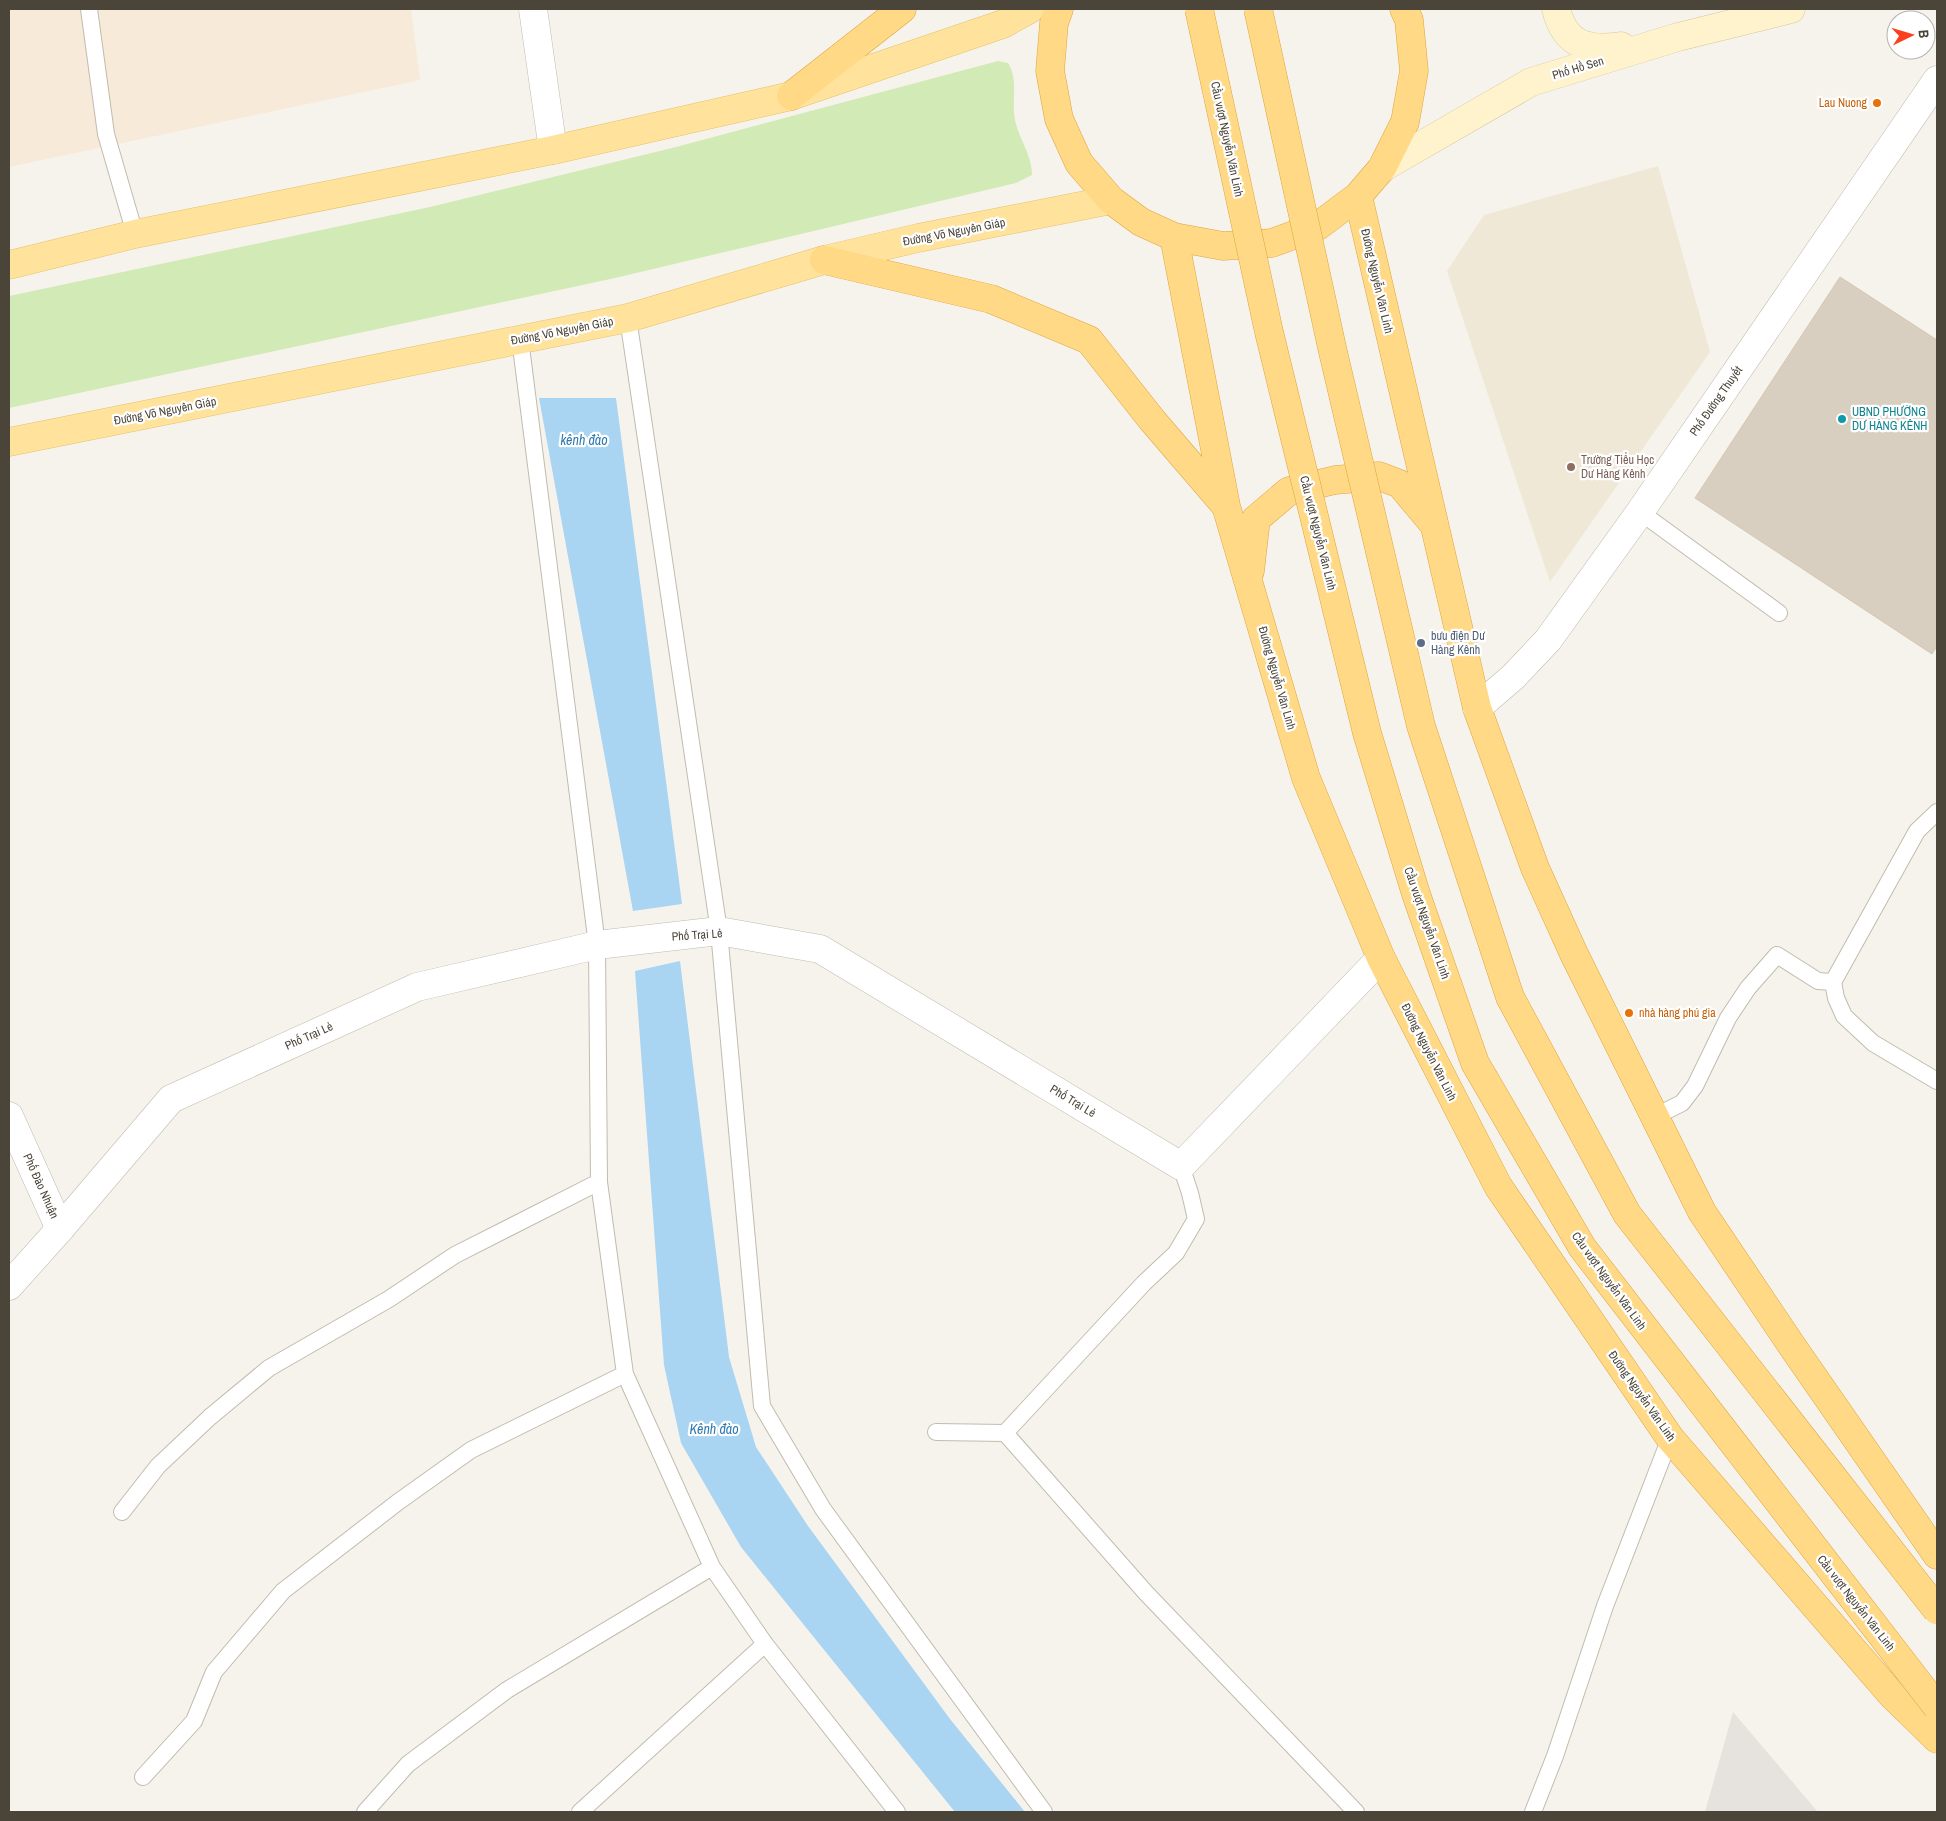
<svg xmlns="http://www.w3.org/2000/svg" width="1946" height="1821" font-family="'Archivo Narrow',sans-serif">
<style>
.commercial{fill:#f7ead8}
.industrial{fill:#e6e2dd}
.education{fill:#efe8d6}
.green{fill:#d2eab5}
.water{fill:#a9d4f2}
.building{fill:#d8cfc1;stroke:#d3c7b4}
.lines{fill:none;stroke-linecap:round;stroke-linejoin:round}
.service-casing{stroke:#c2bbae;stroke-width:18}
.minor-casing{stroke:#c2bbae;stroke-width:29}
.tertiary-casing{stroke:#c2bbae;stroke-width:29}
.secondary-casing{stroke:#d6c79b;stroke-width:29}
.primary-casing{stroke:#e6c16a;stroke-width:29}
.trunk-casing{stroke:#e0a43c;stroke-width:29}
.service{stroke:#fff;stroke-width:16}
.minor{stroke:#fff;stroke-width:28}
.tertiary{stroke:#fff;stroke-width:28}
.secondary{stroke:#fff3cd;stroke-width:28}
.primary{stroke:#ffe39c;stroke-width:28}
.trunk{stroke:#ffd985;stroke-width:28}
.trunk-bridge-casing{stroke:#e0a43c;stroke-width:29;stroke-linecap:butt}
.trunk-bridge{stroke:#ffd985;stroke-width:28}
.food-dot{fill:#e8710a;stroke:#fff;stroke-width:2}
.culture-dot{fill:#0f9aa8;stroke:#fff;stroke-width:2}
.education-dot{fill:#8d6e63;stroke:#fff;stroke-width:2}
.service-dot{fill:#5c6f8a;stroke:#fff;stroke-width:2}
.labels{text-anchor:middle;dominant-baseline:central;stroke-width:4.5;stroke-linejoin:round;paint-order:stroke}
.street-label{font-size:12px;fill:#4b4439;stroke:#fff}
.food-label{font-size:12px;fill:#c56008;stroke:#fff;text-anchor:end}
.culture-label{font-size:12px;fill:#0d838f;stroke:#fff;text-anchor:start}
.education-label{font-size:12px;fill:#785e54;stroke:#fff;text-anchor:start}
.service-label{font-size:12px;fill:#4e5e75;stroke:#fff;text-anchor:start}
.water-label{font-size:14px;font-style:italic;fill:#2e7ab2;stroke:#fff}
</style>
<rect width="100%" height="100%" fill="#f6f3ec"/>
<!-- commercial -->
<path class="commercial" d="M9,9h402l9,71 -411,87z"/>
<!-- industrial -->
<path class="industrial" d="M1733,1712l85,100h-113z"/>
<!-- education -->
<path class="education" d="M1658,166l52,186 -160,230 -103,-311 37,-56z"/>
<!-- green -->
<path class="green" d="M998,61l10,2c11,18 3,37 7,57 4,19 17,35 17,55l-16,8 -401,95 -606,130v-112l421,-89 246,-60z"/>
<!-- water -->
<path class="water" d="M539,398h77l66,506 -49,7z
M680,961l49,396 27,90 52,79 142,193 75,93h-70l-214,-265 -60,-104 -17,-78 -29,-394z"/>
<!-- building -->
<path class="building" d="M1840,277l97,63v306l-5,8 -237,-156z"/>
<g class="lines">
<defs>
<path id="service" d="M89,9l17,125 29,100
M628,318l91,613 43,475 61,103 221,303
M520,339l77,606 2,237 26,192 87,193 53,77 132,168
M1640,512l139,101
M1937,812l-20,19 -84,151 3,16 8,18 29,27 64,38
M1654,1117l28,-14 13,-17 33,-68 20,-30 29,-33 41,26 15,1
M936,1432l69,1 141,160 210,219
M1005,1433l139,-150 32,-30 20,-34 -6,-26 -9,-27
M122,1512l36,-46 52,-49 59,-49 120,-69 66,-44 144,-73
M143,1777l51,-56 20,-49 69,-81 115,-89 73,-52 154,-76
M365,1812l43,-48 99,-74 205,-123
M580,1812l185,-168
M1533,1812l22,-56 50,-150 65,-168"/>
<path id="minor" d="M533,9l20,141
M1477,708l36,-31 35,-37 92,-128 297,-432
M9,1116l51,113"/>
<path id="tertiary" d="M9,1286l51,-57 111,-130 246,-112 180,-42 122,-14 101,18 361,217 200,-208"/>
<path id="secondary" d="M1556,9c9,36 31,42 65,37
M1382,168l149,-86 147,-45 113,-28"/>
<path id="primary" d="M9,265l126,-31 418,-84 238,-54 212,-72 27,-15
M9,442l619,-124 196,-58 94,-22 193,-38"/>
<path id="trunk" d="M1059,9l-5,14 -4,48 9,48 20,44 32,37 30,22 33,15 49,9 49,-3 46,-17 40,-30 24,-28 23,-46 9,-51 -5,-51 -5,-11
M791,96l111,-87
M1358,196l119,512 58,160 39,86 128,258 90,134 145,209
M1174,237l52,269 80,272 75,180 117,228 172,252 222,257 45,44
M824,260l167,39 98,41 63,80 73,85
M1250,571l6,-52 33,-28 46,-11 44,-4 21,8 31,37"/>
</defs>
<!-- service casing -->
<use href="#service" class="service-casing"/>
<!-- minor casing -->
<use href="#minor" class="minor-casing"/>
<!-- tertiary casing -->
<use href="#tertiary" class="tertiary-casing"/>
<!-- secondary casing -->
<use href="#secondary" class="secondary-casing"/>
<!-- primary casing -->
<use href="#primary" class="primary-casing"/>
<!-- trunk casing -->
<use href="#trunk" class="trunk-casing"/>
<!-- service -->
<use href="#service" class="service"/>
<!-- minor -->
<use href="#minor" class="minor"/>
<!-- tertiary -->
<use href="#tertiary" class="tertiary"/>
<!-- secondary -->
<use href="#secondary" class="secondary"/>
<!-- primary -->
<use href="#primary" class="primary"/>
<!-- trunk -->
<use href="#trunk" class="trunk"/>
<defs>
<path id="trunk-bridge" d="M1199,9l70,323 98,401 49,161 59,169 107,184 355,460
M1258,9l75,343 88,374 89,271 117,217 310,396"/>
</defs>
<!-- trunk-bridge casing -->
<use href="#trunk-bridge" class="trunk-bridge-casing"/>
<!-- trunk-bridge -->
<use href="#trunk-bridge" class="trunk-bridge"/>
</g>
<!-- markers -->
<g class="food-dot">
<circle cx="1877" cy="103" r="5"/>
<circle cx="1629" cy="1013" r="5"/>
</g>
<circle class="culture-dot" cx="1842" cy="419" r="5"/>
<circle class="education-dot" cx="1571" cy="467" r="5"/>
<circle class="service-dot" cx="1421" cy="643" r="5"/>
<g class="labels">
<!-- street labels -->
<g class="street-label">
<text transform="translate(1578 68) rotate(-17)">Phố Hồ Sen</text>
<text transform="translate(1227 139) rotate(78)">Cầu vượt Nguyễn Văn Linh</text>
<text transform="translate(954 232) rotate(-11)">Đường Võ Nguyên Giáp</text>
<text transform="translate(1377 281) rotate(77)">Đường Nguyễn Văn Linh</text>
<text transform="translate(562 331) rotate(-11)">Đường Võ Nguyên Giáp</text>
<text transform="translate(1716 401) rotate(-55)">Phố Đường Thuyết</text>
<text transform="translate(165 411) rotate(-11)">Đường Võ Nguyên Giáp</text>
<text transform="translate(1318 533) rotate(76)">Cầu vượt Nguyễn Văn Linh</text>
<text transform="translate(1277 678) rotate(74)">Đường Nguyễn Văn Linh</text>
<text transform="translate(1427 923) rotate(71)">Cầu vượt Nguyễn Văn Linh</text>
<text transform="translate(697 935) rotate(-4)">Phố Trại Lẻ</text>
<text transform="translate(309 1036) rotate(-24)">Phố Trại Lẻ</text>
<text transform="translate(1429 1052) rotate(63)">Đường Nguyễn Văn Linh</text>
<text transform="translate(1073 1101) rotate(31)">Phố Trại Lẻ</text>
<text transform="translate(41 1186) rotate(66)">Phố Đào Nhuận</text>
<text transform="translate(1609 1281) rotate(54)">Cầu vượt Nguyễn Văn Linh</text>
<text transform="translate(1642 1396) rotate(55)">Đường Nguyễn Văn Linh</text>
<text transform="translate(1856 1603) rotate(52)">Cầu vượt Nguyễn Văn Linh</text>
</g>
<!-- food labels -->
<g class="food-label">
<text x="1867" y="103">Lau Nuong</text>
<text x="1639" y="1013" text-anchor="start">nhà hàng phú gia</text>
</g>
<!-- culture labels -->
<g class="culture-label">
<text x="1852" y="412">UBND PHƯỜNG<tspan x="1852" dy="14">DƯ HÀNG KÊNH</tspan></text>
</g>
<!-- education labels -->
<g class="education-label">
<text x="1581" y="460">Trường Tiểu Học<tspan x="1581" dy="14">Dư Hàng Kênh</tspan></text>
</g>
<!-- service labels -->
<g class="service-label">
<text x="1431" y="636">bưu điện Dư<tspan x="1431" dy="14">Hàng Kênh</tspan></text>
</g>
<!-- water labels -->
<g class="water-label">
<text x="584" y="440">kênh đào</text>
<text x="714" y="1429">Kênh đào</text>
</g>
</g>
<!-- border -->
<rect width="1946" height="1821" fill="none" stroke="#4b4439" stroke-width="20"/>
<!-- north arrow -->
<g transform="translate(1911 35) rotate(85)"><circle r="24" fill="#ffffff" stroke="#b7b4b0"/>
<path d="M0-4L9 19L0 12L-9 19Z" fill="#fc3f1d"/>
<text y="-8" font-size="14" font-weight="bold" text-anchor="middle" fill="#4b4439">B</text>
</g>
</svg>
